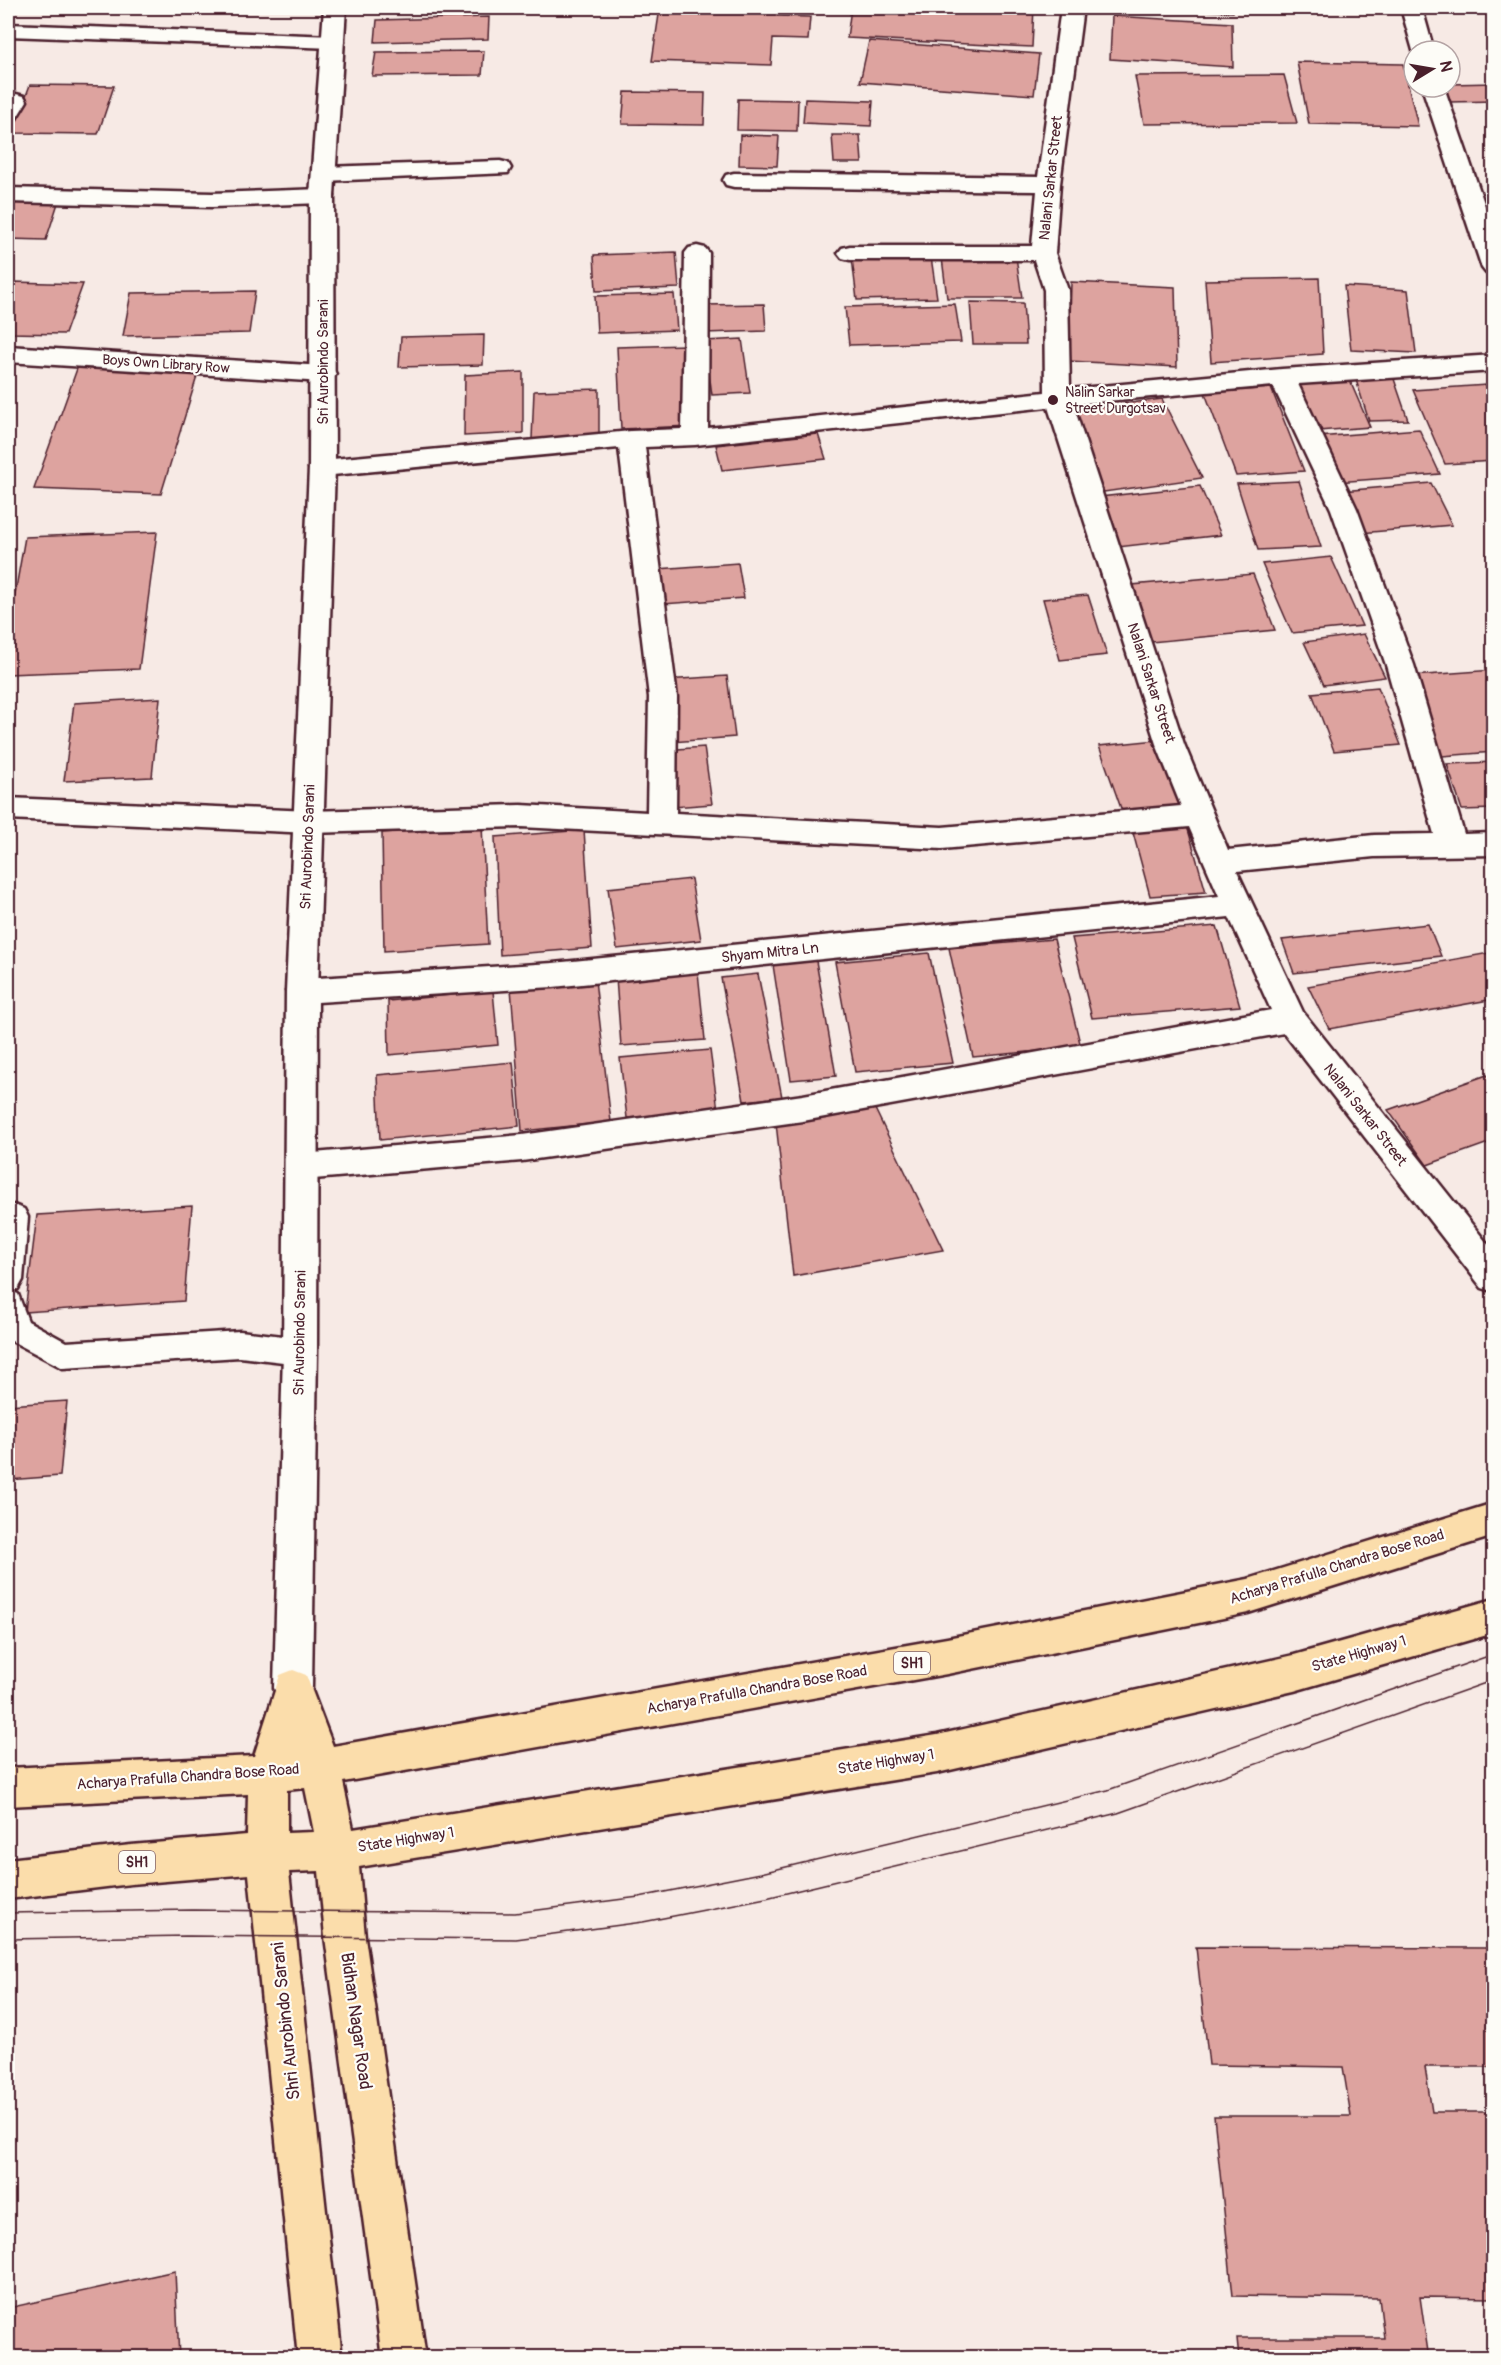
<svg xmlns="http://www.w3.org/2000/svg" width="1501" height="2365" font-family="Pangolin,sans-serif">
<style>
.building{fill:#dda39f;stroke:#4a1f2b;stroke-width:1.5}
.lines{fill:none;stroke-linecap:round;stroke-linejoin:round}
.service-casing{stroke:#4a1f2b;stroke-width:5}
.minor-casing{stroke:#4a1f2b;stroke-width:5}
.secondary-casing{stroke:#4a1f2b;stroke-width:5}
.primary-casing{stroke:#4a1f2b;stroke-width:5}
.service{fill:#fdfcf7;fill-rule:evenodd}
.minor{fill:#fdfcf7;fill-rule:evenodd}
.secondary{fill:#fdfcf7;fill-rule:evenodd}
.primary{fill:#fbddab;fill-rule:evenodd}
.tram{stroke:#4a1f2b;stroke-width:1.5}
.poi-dot{fill:#4a1f2b;stroke:#fdfcf7;stroke-width:2}
.labels{text-anchor:middle;dominant-baseline:central;stroke-width:4.5;stroke-linejoin:round;paint-order:stroke}
.far-street-label{font-size:14px;fill:#4a1f2b;stroke:#fdfcf7}
.far-poi-label{font-size:14px;fill:#4a1f2b;stroke:#fdfcf7;text-anchor:start}
.shield{fill:#fdfcf7;stroke:#806168;stroke-width:1.5}
.shield-label{font-size:14px;font-weight:bold;fill:#4a1f2b}
.street-label{font-size:15px;fill:#4a1f2b;stroke:#fdfcf7}
.near-street-label{font-size:18px;fill:#4a1f2b;stroke:#fdfcf7}
</style>
<rect width="100%" height="100%" fill="#f7eae5"/>
<filter id="ink" filterUnits="userSpaceOnUse"><feTurbulence type="fractalNoise" baseFrequency=".0167" numOctaves="2"/><feDisplacementMap in="SourceGraphic" scale="12" xChannelSelector="R" yChannelSelector="G"/><feConvolveMatrix kernelMatrix="1 2 1 2 8 2 1 2 1" color-interpolation-filters="sRGB"/></filter>
<g filter="url(#ink)">
<!-- building -->
<path class="building" d="M495,8h44v1l-44,1z
M660,8h118l-1,8 33,1 -2,23 -35,-1 -2,26 -119,-4z
M851,8h183l-2,39 -185,-9z
M1153,8h80v4z
M1112,16l120,7 1,44 -123,-8z
M489,17l-1,22 -113,3 2,-22z
M869,41l170,13 -5,41 -174,-13z
M484,51l-2,24 -110,1 4,-24z
M1297,62l106,2 15,62 -109,-2z
M1284,75l13,48 -153,1 -9,-48z
M1494,83v18l-44,1 -6,-15h6v-3z
M30,85l84,1 -16,48 -86,-1z
M625,92l80,1 -1,32 -82,-1z
M738,99l60,1 -1,31 -60,-1z
M805,99l68,2 -2,25 -68,-3z
M740,135l39,1 -2,30 -38,-1z
M832,135h28l2,28h-28z
M8,199l51,1 -13,40 -38,-1z
M676,252l3,36 -83,3 -2,-36z
M931,257l6,41 -80,2 -5,-42z
M1016,257l6,41h-75l-5,-40z
M1319,278l4,76 -112,8 -6,-82z
M13,282l70,2 -18,50 -57,-1v-36z
M1071,282l104,5 2,80 -108,-6z
M1344,286l64,4 8,63 -65,-3z
M255,291l-6,42 -126,3 8,-43z
M674,294l3,36 -80,3 -2,-37z
M970,302l53,1 3,41h-53z
M764,304l2,27 -62,2 -1,-28z
M955,304l6,38 -112,3 -4,-38z
M484,335l-1,30 -84,2 2,-30z
M742,339l8,54 -38,2 -7,-54z
M685,345l6,81 -70,3 -4,-82z
M78,366l121,4 -38,124 -127,-5z
M523,372v61l-59,3 1,-61z
M1394,379l14,41 -39,1 -13,-41z
M1350,381l20,46 -52,4 -19,-46z
M1487,385l7,15v61l-49,3 -32,-74z
M1271,388l33,83 -68,5 -31,-83z
M599,389v49l-67,1 2,-48z
M1162,399l40,79 -98,14 -37,-81z
M1419,429l21,45 -103,8 -19,-45z
M818,434l8,25 -104,11 -6,-25z
M1299,481l22,66 -63,3 -21,-66z
M1431,483l21,42 -92,8 -18,-42z
M1200,486l21,49 -103,12 -18,-50z
M157,532l-18,137 -131,5v-41l17,-96z
M1331,557l31,69 -70,7 -30,-69z
M738,563l6,35 -81,6 -5,-35z
M1253,574l22,56 -124,12 -19,-57z
M1088,595l19,60 -47,5 -17,-61z
M1364,634l21,43 -61,8 -20,-43z
M1494,670v82l-52,4 -30,-80z
M727,676l8,61 -63,5 -7,-62z
M1378,687l23,58 -67,6 -22,-58z
M160,698l-8,79 -88,4 10,-78z
M1157,740l25,67 -59,7 -24,-68z
M704,747l8,57 -39,3 -8,-57z
M1494,762v47l-32,1 -15,-46z
M482,826l6,118 -104,7 -2,-118z
M1187,826l19,66 -56,4 -18,-67z
M584,830l8,118 -92,7 -5,-118z
M691,879l10,61 -84,9 -9,-61z
M1428,924l13,32 -147,17 -12,-33z
M1217,926l23,80 -148,12 -20,-80z
M1054,939l27,108 -108,10 -24,-109z
M929,953l24,110 -98,9 -20,-110z
M1489,953l5,8v38l-165,30 -21,-43z
M816,961l20,115 -45,4 -18,-115z
M698,972l7,68 -84,6 -5,-68z
M758,974l24,123 -38,4 -23,-123z
M595,980l16,142 -89,9 -11,-143z
M493,991l5,54 -109,10 -1,-54z
M710,1050l8,60 -91,8 -7,-60z
M513,1062l6,64 -139,14 -3,-65z
M1487,1075l7,8v58l-67,24 -39,-55z
M875,1109l68,141 -150,26 -17,-153z
M192,1206l-8,95 -159,11 12,-97z
M67,1401l-7,75 -52,4v-75z
M1196,1947l297,1 1,119h-69l7,45h62v186l-74,-1 8,55h66v6h-255l-2,-20h147l-5,-40 -146,-2 -19,-180h137l-8,-49 -134,-2z
M175,2271l4,87h-171v-50z"/>
<g class="lines">
<defs>
<path id="service" d="M14,1205l10,4 4,8 -5,63 -5,9 -7,2 7,3 10,27 38,21 174,-11 60,7 11,4 4,9 -4,9 -11,4 -60,-7 -177,11 -55,-29v-132z"/>
<path id="minor" d="M1061,8h22l-23,176 -5,69 13,37 2,99 212,-20 212,-14v16l-196,13 59,125 57,156 50,169 30,-1v22l-120,2 -137,14 66,141 191,240v40l-12,-4 -198,-255 -481,88 -281,40 -220,19 -12,-4 -4,-9 4,-9 12,-4 220,-19 281,-40 468,-85 -42,-93 -676,70 -251,16 -11,-4 -5,-8 5,-8 11,-4 251,-16 666,-67 -30,-69 -247,22 -421,-22 -211,6 -302,-14v-21l302,13 211,-6 126,7 2,-115 -30,-249 -297,28 -9,-2 -4,-6 4,-6 9,-2 309,-29 51,-2 3,-176 4,-5 8,-2 8,2 4,5 -1,175 337,-36 -1,-102 -10,-30h-184l-8,-2 -4,-5 4,-5 8,-2h182l5,-55 -303,-4 -8,-2 -3,-5 3,-5 8,-2 304,4zM1273,386l58,123 55,156 48,169 -60,1 -146,15 -44,-106 -111,-340zM1048,407l108,337 25,62 -239,21 -266,-14 1,-116 -32,-250 50,-2z
M1401,8h21l12,43h-20v3z
M8,24l325,12 8,1 3,5 -3,5 -8,1 -325,-12z
M1422,87h22l50,145v43l-8,-2 -4,-5z
M16,94l8,2 3,5 -11,18 -8,2v-24z
M500,161l8,2 3,5 -3,5 -184,8 -8,-2 -3,-5 3,-5 8,-2z
M8,188l204,5 110,-4 8,2 4,5 -4,5 -8,2 -110,4 -204,-5z
M8,346l316,20 9,3 3,5 -3,5 -9,3 -316,-20z"/>
<path id="secondary" d="M324,8h22l-12,188 1,272 -17,523 -1,360 -5,337 -6,13 -13,5 -13,-5 -6,-13 9,-337 3,-360 23,-523 1,-272z"/>
<path id="primary" d="M1494,1503v33l-246,77 -301,61 -604,108 10,47 584,-94 357,-80 200,-56v34l-200,58 -357,82 -578,94 6,70 61,421h-44l-57,-421 -6,-66 -30,1 53,486h-44l-49,-484 -118,10 -123,15v-40l123,-14 116,-10 1,-41 -240,12v-38l246,-12 26,-81 13,-5 13,5 27,71 614,-108 301,-59zM305,1788l9,44 -27,1v-43z"/>
</defs>
<!-- service casing -->
<use href="#service" class="service-casing"/>
<!-- minor casing -->
<use href="#minor" class="minor-casing"/>
<!-- secondary casing -->
<use href="#secondary" class="secondary-casing"/>
<!-- primary casing -->
<use href="#primary" class="primary-casing"/>
<!-- service -->
<use href="#service" class="service"/>
<!-- minor -->
<use href="#minor" class="minor"/>
<!-- secondary -->
<use href="#secondary" class="secondary"/>
<!-- primary -->
<use href="#primary" class="primary"/>
<!-- tram -->
<path class="tram" d="M8,1913l184,-3 323,3 124,-16 122,-24 347,-83 386,-136
M8,1939l179,-3 329,3 127,-17 123,-24 352,-85 376,-133"/>
</g>
</g>
<!-- markers -->
<circle class="poi-dot" cx="1053" cy="400" r="6"/>
<g class="labels">
<!-- far-street labels -->
<g class="far-street-label">
<text transform="translate(166 364) rotate(4)">Boys Own Library Row</text>
</g>
<!-- far-poi labels -->
<g class="far-poi-label">
<text x="1065" y="392">Nalin Sarkar<tspan x="1065" dy="16">Street Durgotsav</tspan></text>
</g>
<!-- shield labels -->
<g class="shield">
<rect x="894" y="1652" width="36" height="22" rx="4.5"/>
<rect x="119" y="1851" width="36" height="22" rx="4.5"/>
</g>
<g class="shield-label">
<text x="912" y="1663">SH1</text>
<text x="137" y="1862">SH1</text>
</g>
<!-- street labels -->
<g class="street-label">
<text transform="translate(1051 178) rotate(-84)">Nalani Sarkar Street</text>
<text transform="translate(323 362) rotate(-90)">Sri Aurobindo Sarani</text>
<text transform="translate(1151 683) rotate(72)">Nalani Sarkar Street</text>
<text transform="translate(308 847) rotate(-88)">Sri Aurobindo Sarani</text>
<text transform="translate(770 953) rotate(-6)">Shyam Mitra Ln</text>
<text transform="translate(1365 1115) rotate(52)">Nalani Sarkar Street</text>
<text transform="translate(300 1333) rotate(-89)">Sri Aurobindo Sarani</text>
<text transform="translate(1337 1567) rotate(-17)">Acharya Prafulla Chandra Bose Road</text>
<text transform="translate(1359 1654) rotate(-16)">State Highway 1</text>
<text transform="translate(757 1690) rotate(-10)">Acharya Prafulla Chandra Bose Road</text>
<text transform="translate(886 1762) rotate(-9)">State Highway 1</text>
<text transform="translate(188 1777) rotate(-4)">Acharya Prafulla Chandra Bose Road</text>
<text transform="translate(406 1840) rotate(-9)">State Highway 1</text>
</g>
<!-- near-street labels -->
<g class="near-street-label">
<text transform="translate(286 2021) rotate(-96)">Shri Aurobindo Sarani</text>
<text transform="translate(356 2021) rotate(82)">Bidhan Nagar Road</text>
</g>
</g>
<!-- margin -->
<rect width="1501" height="2365" fill="none" stroke="#fdfcf7" stroke-width="30"/>
<rect x="15" y="15" width="1471" height="2335" fill="none" stroke="#4a1f2b" stroke-width="2" filter="url(#ink)"/>
<!-- north arrow -->
<g transform="translate(1432 69) rotate(79)"><circle r="28" fill="#fdfcf7" stroke="#b5a4a5" stroke-width="1.5"/>
<path d="M0-4.5L10 22L0 15L-10 22Z" fill="#4a1f2b"/>
<text y="-9" font-size="16" font-weight="bold" text-anchor="middle" fill="#4a1f2b">N</text>
</g>
</svg>
